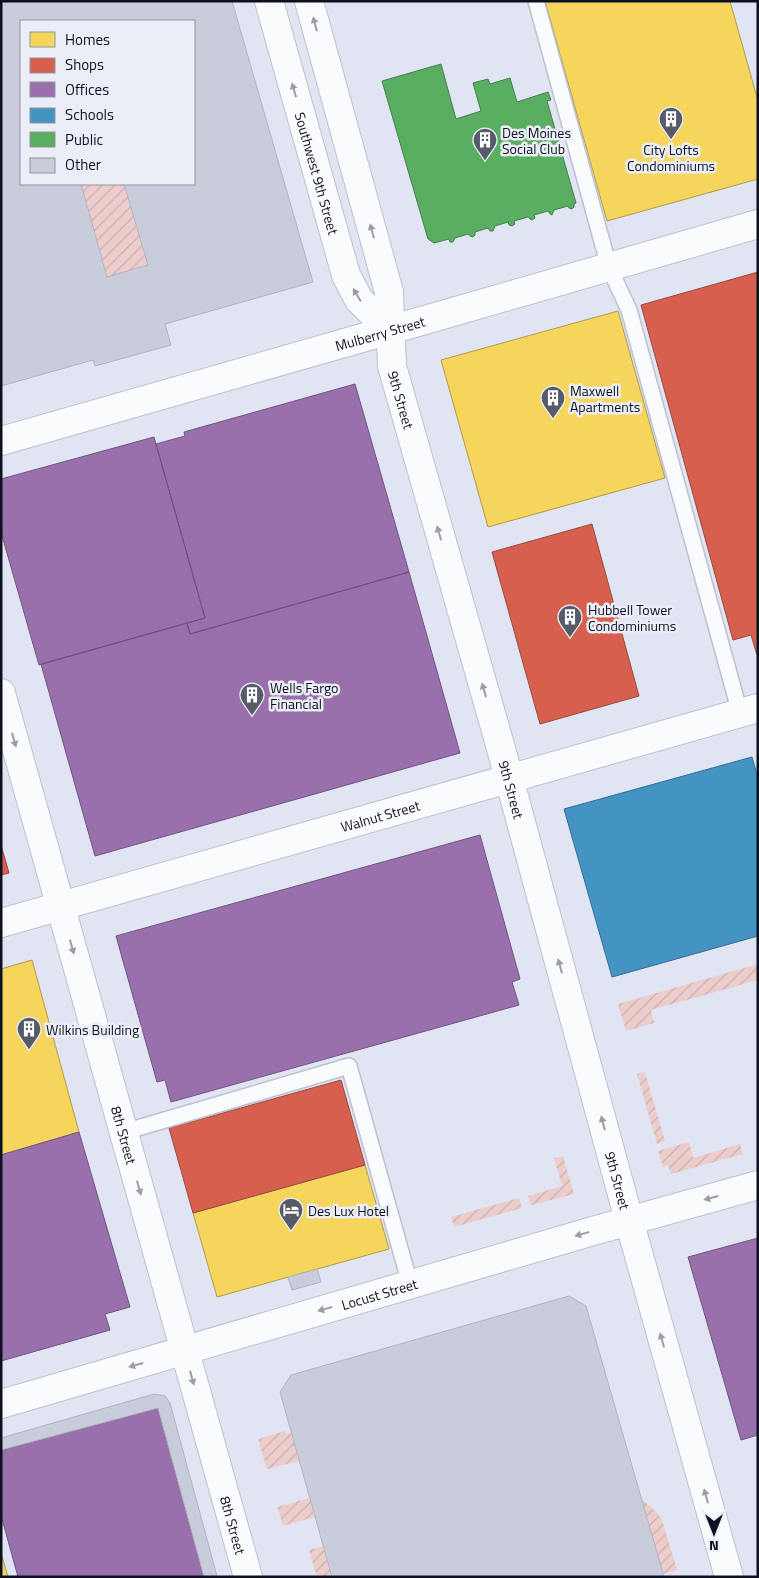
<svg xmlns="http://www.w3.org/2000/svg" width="759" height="1578" font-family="'Titillium Web',sans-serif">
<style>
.garden{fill:url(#garden-furrows)}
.homes{fill:#f6d55c;stroke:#b09a49}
.shops{fill:#d6604d;stroke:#9a483f}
.offices{fill:#9970ab;stroke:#6f5381}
.schools{fill:#4393c3;stroke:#336c92}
.public{fill:#5aae61;stroke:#437f4d}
.building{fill:#c9ccdb;stroke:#b0b3c2;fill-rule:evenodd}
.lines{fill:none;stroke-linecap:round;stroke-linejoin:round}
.lane-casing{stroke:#bdc0cf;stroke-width:18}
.street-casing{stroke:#bdc0cf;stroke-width:30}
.secondary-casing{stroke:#bdc0cf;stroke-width:30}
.lane{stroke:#fafbfd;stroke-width:15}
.street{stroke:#fafbfd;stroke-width:28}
.secondary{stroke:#fafbfd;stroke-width:28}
.oneway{fill:#9b9da4}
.labels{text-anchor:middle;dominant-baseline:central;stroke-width:5;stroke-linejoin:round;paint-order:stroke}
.poi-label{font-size:14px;fill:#0d101e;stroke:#ebeef7;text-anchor:start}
.street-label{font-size:14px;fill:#0d101e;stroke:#ebeef7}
</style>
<defs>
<pattern id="garden-furrows" width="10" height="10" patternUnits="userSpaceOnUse" patternTransform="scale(1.25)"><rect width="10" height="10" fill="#edcdcb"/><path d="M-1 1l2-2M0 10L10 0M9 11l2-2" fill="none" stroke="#caafae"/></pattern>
</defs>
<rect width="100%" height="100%" fill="#e1e4f3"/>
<!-- garden -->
<path class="garden" d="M81,184h43l24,81 -41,12z
M758,964v16l-107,30 3,13 -28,8 -8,-27z
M645,1072l20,69 -8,3 -20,-70z
M689,1142l4,16 47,-14 3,10 -72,20 -3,-9 -5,2 -5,-16z
M563,1156l11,38 -43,11 -3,-9 34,-10 -8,-28z
M519,1198l3,10 -68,19 -3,-10z
M285,1431l1,3 5,-2 8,29 -32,8 -9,-30z
M310,1498l5,19 -32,9 -6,-19z
M641,1498l16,15 5,7 15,50 -14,4z
M324,1546l8,31h-15l-8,-27z"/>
<!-- homes -->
<path class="homes" d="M545,1h185l28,100v78l-151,42z
M618,311l47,167 -177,49 -47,-167z
M32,960l47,172 -78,23v-186z
M365,1165l24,84 -172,48 -24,-84z
M1,1556h1l6,21h-7z"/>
<!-- shops -->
<path class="shops" d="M758,272v383h-1l-6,-20 -18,5 -92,-335z
M592,524l47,172 -99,28 -48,-172z
M1,845l8,28 -8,2z
M341,1080l24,85 -172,48 -24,-85z"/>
<!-- offices -->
<path class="offices" d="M355,384l54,188 -219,62 -3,-11 18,-5 -49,-174 29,-8 -1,-4z
M154,437l51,181 -166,47 -38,-133v-53z
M409,572l51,181 -365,103 -54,-192 146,-41 3,11z
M480,835l40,144 -8,3 7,23 -348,97 -6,-22 -8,2 -41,-146z
M79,1132l51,175 -25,7 5,16 -109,31v-206z
M758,1238v197l-17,5 -53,-183z
M158,1408l46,169h-186l-17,-62v-65z"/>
<!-- schools -->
<path class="schools" d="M752,757l6,21v158l-146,41 -48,-168z"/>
<!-- public -->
<path class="public" d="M441,64l15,55 25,-8 -8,-28 15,-4 2,5 20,-6 7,24 31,-10 3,8 -4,1 29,102 -2,1v3l-2,2 -3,-1 -1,-2 -14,4 -2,5 -2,-1 -2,-3 -14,4 1,3 -3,2 -2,-1 -2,-2 -14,4 1,3 -3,2 -3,-1 -1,-3 -13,4 -2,5h-3l-2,-3 -13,4v3l-2,2 -3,-1 -2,-2 -13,4 -2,4h-3l-1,-3 -15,4 -6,-4 -46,-158z"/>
<!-- building -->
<path class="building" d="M1,1h231l81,281 -148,42 6,21 -76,21 -2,-6 -92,26zM21,21h173v163h-70l24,81 -41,12 -26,-93h-60z
M317,1269l4,13 -29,8 -4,-13z
M569,1296l17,10 78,271h-332l-52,-185 11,-17z
M154,1394l11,2 5,7 47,173 -13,1 -46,-169 -157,42v-12z"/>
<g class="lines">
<defs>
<path id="lane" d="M536,1l73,266 20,43 111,403
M124,1132l225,-66 61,218"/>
<g id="street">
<path id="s1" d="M269,1l77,274 13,25 31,30"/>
</g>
<g id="secondary">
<path id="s2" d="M309,1l80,291 3,74 108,379 129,475 100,357"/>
<path id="s3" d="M1,441l431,-123 326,-94"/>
<path id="s4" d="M1,693l247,884"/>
<path id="s5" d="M1,923l757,-215"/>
<path id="s6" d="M1,1404l592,-173 165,-46"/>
</g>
</defs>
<!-- lane casing -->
<use href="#lane" class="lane-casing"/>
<!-- street casing -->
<use href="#street" class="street-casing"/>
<!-- secondary casing -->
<use href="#secondary" class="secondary-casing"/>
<!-- lane -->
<use href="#lane" class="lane"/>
<!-- street -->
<use href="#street" class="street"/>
<!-- secondary -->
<use href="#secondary" class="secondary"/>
</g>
<!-- one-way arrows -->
<defs><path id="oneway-solid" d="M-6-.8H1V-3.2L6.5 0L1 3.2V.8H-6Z" transform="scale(1.25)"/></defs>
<g class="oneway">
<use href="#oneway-solid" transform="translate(315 24) rotate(-105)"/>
<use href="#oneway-solid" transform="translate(294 90) rotate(-106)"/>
<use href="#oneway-solid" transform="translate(372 231) rotate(-105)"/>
<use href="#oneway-solid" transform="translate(357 295) rotate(-121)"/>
<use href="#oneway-solid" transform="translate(439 533) rotate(-106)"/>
<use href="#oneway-solid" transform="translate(484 690) rotate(-106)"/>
<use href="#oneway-solid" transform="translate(14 740) rotate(74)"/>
<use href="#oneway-solid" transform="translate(72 947) rotate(74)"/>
<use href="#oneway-solid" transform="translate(560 966) rotate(-105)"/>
<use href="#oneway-solid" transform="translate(603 1123) rotate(-105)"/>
<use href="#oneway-solid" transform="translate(139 1188) rotate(74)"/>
<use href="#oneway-solid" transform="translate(711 1198) rotate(165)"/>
<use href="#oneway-solid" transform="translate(582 1234) rotate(164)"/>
<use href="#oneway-solid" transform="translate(325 1309) rotate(164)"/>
<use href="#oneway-solid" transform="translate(662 1340) rotate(-106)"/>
<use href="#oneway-solid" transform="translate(136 1365) rotate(164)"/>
<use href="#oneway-solid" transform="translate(192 1378) rotate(75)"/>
<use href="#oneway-solid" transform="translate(706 1496) rotate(-105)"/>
</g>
<!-- icons -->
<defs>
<symbol id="building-pin" viewBox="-11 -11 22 30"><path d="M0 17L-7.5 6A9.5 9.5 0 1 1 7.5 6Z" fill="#575a69" stroke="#ebeef7"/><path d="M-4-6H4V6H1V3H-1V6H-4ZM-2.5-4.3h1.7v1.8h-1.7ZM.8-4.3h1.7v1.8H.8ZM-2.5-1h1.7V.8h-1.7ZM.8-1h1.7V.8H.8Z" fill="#fff"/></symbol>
<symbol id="hotel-pin" viewBox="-11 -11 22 30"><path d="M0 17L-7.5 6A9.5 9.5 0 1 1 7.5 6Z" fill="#575a69" stroke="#ebeef7"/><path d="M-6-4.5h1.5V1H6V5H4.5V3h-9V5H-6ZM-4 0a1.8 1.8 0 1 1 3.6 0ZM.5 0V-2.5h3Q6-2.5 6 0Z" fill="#fff"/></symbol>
</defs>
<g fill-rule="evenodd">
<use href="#building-pin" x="657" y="105" width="28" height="38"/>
<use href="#building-pin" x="471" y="126" width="28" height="38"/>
<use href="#building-pin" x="539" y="384" width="28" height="38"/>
<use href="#building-pin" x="556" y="603" width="28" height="38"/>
<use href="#building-pin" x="238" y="681" width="28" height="38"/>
<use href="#building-pin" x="15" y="1015" width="28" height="38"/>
<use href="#hotel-pin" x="277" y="1196" width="28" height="38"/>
</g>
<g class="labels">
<!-- poi labels -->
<g class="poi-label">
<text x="502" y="132">Des Moines<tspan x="502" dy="16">Social Club</tspan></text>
<text x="671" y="149" text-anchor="middle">City Lofts<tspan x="671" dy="16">Condominiums</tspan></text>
<text x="570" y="390">Maxwell<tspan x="570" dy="16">Apartments</tspan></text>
<text x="588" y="609">Hubbell Tower<tspan x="588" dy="16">Condominiums</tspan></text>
<text x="270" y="687">Wells Fargo<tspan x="270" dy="16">Financial</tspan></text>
<text x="46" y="1029">Wilkins Building</text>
<text x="308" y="1210">Des Lux Hotel</text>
</g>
<!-- street labels -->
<g class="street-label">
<text stroke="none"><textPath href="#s1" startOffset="179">Southwest 9th Street</textPath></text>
<text stroke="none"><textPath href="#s3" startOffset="394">Mulberry Street</textPath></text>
<text stroke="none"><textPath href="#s2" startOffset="411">9th Street</textPath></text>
<text stroke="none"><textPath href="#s2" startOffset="816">9th Street</textPath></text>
<text stroke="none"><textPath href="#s5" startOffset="394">Walnut Street</textPath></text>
<text stroke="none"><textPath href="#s4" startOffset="459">8th Street</textPath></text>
<text stroke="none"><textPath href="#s2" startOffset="1221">9th Street</textPath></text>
<text stroke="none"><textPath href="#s6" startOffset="394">Locust Street</textPath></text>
<text stroke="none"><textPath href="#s4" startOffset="864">8th Street</textPath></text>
</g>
</g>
<!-- border -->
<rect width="759" height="1578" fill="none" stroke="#0d101e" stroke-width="5"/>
<!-- legend -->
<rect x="20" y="20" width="175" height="165" fill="#ebeef7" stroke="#9295a0"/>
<rect x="30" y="32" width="25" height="15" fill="#f6d55c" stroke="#9295a0"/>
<text x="65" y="45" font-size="15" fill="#0d101e">Homes</text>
<rect x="30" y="58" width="25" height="15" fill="#d6604d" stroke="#9295a0"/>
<text x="65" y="70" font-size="15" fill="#0d101e">Shops</text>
<rect x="30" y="82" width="25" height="15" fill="#9970ab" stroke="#9295a0"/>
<text x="65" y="95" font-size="15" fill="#0d101e">Offices</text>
<rect x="30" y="108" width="25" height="15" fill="#4393c3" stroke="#9295a0"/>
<text x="65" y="120" font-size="15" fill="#0d101e">Schools</text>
<rect x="30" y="132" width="25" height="15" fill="#5aae61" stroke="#9295a0"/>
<text x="65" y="145" font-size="15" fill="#0d101e">Public</text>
<rect x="30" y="158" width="25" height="15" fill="#c9ccdb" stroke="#9295a0"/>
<text x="65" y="170" font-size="15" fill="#0d101e">Other</text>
<!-- north arrow -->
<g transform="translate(714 1533) rotate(180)" stroke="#ebeef7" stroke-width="4" paint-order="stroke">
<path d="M0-4L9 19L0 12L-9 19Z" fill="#0d101e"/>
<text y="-8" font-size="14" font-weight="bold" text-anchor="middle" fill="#0d101e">N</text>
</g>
</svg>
